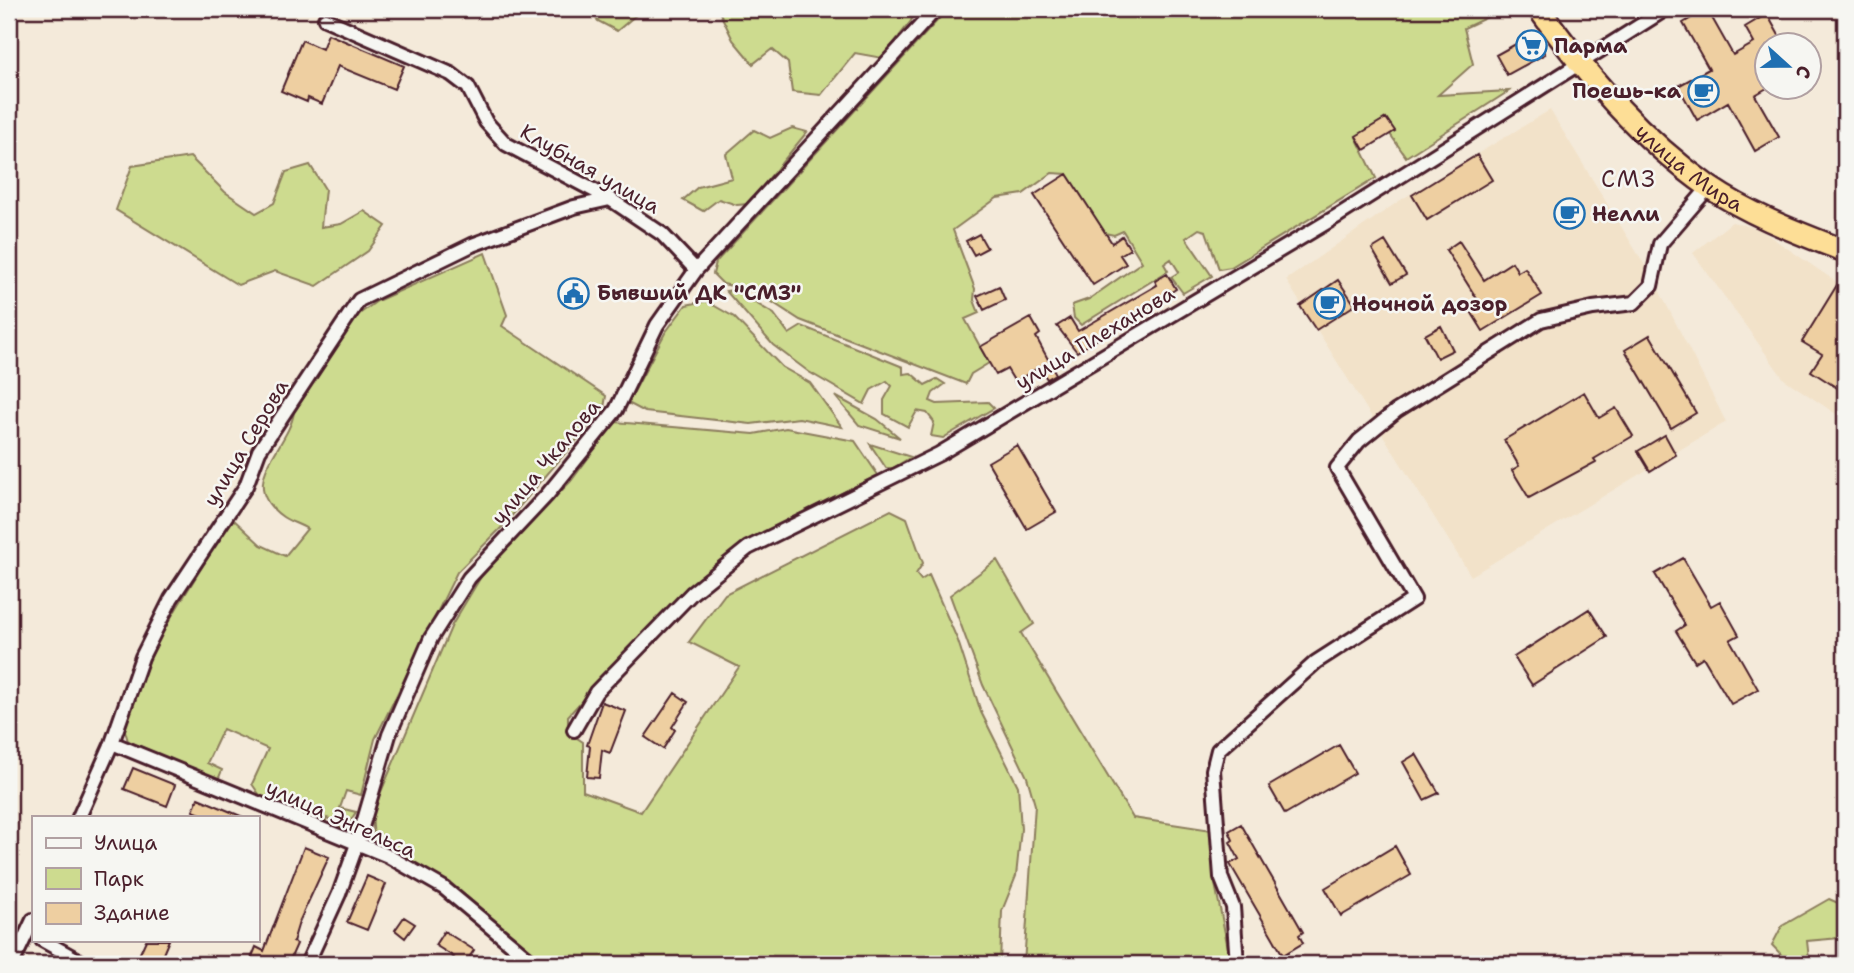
<svg xmlns="http://www.w3.org/2000/svg" width="1854" height="973" font-family="'Shantell Sans',sans-serif">
<style>
.built{fill:#f2e2c9}
.green{fill:#cddb8f;stroke:#8c7d5d;stroke-width:2}
.building{fill:#eecfa1;stroke:#4a1f2b;stroke-width:2}
.lines{fill:none;stroke-linecap:round;stroke-linejoin:round}
.street-casing{stroke:#4a1f2b;stroke-width:18}
.highway-casing{stroke:#4a1f2b;stroke-width:26}
.street{stroke:#f6f6f2;stroke-width:12}
.highway{stroke:#fdde96;stroke-width:21}
.labels{text-anchor:middle;dominant-baseline:central;stroke-width:5;stroke-linejoin:round;paint-order:stroke}
.poi-label{font-size:21px;font-weight:bold;fill:#4a1f2b;stroke:#f6f6f2;text-anchor:start}
.street-label{font-size:21px;fill:#4a1f2b;stroke:#f6f6f2}
.neighbourhood-label{font-size:23px;letter-spacing:2px;fill:#4a1f2b;stroke:#f6f6f2}
</style>
<rect width="100%" height="100%" fill="#f4eada"/>
<filter id="ink" filterUnits="userSpaceOnUse"><feTurbulence type="fractalNoise" baseFrequency=".0143" numOctaves="2"/><feDisplacementMap in="SourceGraphic" scale="14" xChannelSelector="R" yChannelSelector="G"/><feConvolveMatrix kernelMatrix="1 2 1 2 8 2 1 2 1" color-interpolation-filters="sRGB"/></filter>
<g filter="url(#ink)">
<!-- built -->
<path class="built" d="M1550,110l105,172 71,140 -255,154 -185,-296 113,-79z
M1732,222l27,7 79,54 7,-19v156l-61,-41 -91,-126z"/>
<!-- green -->
<path class="green" d="M588,9h55l-26,22 -19,-10z
M718,9h198l-5,12 -29,37 -27,-5 -34,42 -29,-3 -4,-29 -16,-14 -19,15 -20,-24z
M948,9h546l2,4 -32,15 9,36 -35,31 71,-4 -103,66 -16,-23 4,-3 -8,-13 -30,19 20,41 -145,89 -12,2 -13,-38 -7,-2 -13,9 26,38 -29,17 -12,-16 8,-5 -8,-13 -7,5 4,7 -87,54 -7,-7 -2,-13 17,-6 53,-37 -19,-31 -9,4 -9,-2 -38,-59 -15,-1 -29,21 -26,4 -44,32 22,59 -1,11 5,13 -14,6 24,44 -18,11 -5,10 -166,-64 -45,-29 -32,-7 -10,-10 3,-12z
M792,128l15,4 -59,72 -11,1 -18,-6 -16,12 -20,-11 15,-13 34,-9 -6,-24 28,-24 16,8z
M190,157l35,35 31,21 18,-10 12,-31 24,-7 15,24 -4,38 20,-3 23,-13 22,15 -18,25 -51,35 -42,-15 -37,14 -122,-75 16,-44z
M485,253l22,62 -5,11 104,70 -2,12 -102,119 -45,45 -82,167 -14,56 -15,-4 -6,17 16,4 -12,19 -6,-2 3,-6 -14,-5 -3,7 -61,-25 -11,-16 16,-35 -45,-20 -16,34 15,7 -4,10 -90,-39 -5,-17 36,-87 73,-119 29,27 24,11 22,-27c-7,-5 -17,-7 -24,-12 -49,-34 6,-69 11,-105l64,-97 19,-14z
M734,290l40,24 15,20 13,-8 101,41v7l8,-1 14,12 12,-6 8,5 -12,9 -3,8 7,3 51,-2 6,6 -51,30 -12,-2 3,-14 -7,-9 -10,-2 -9,16 -24,-13v-14l8,-14 -5,-5 -16,9 -7,14 -55,-32 -36,-27 -47,-54z
M706,301l28,16 48,50 28,16 32,44 -43,-9 -48,6 -106,-12 -17,-9 37,-70 21,-28z
M835,396l42,23 23,19 -41,-13z
M615,422l139,12 32,-6 69,13 23,34c-49,25 -101,47 -146,80 -62,46 -112,104 -164,161v16l15,10v49l58,21 98,-145 -50,-25 36,-48 166,-84 16,8 16,45 -7,11 5,6 8,-5 29,66 23,71 37,74 3,43 -5,47 -14,35 -2,53h-460l-84,-73 -82,-50 -2,-28 80,-188 36,-60 83,-84z
M870,444l41,13 -18,11h-7z
M997,560l37,64 -13,9 112,185 79,12 2,49 16,79 -2,6h-204l11,-159 -8,-28 -44,-92 -33,-90z
M1829,899l16,7v25l-5,7 -33,3 2,18 -19,5 -18,-19 10,-19z"/>
<!-- building -->
<path class="building" d="M1707,9l26,46 21,-12 -9,-16 22,-13 18,32h-18v42l-12,7 24,42 -24,14 -27,-49 -31,18 -19,-34 31,-17 -26,-46z
M328,34l76,32 -10,23 -56,-23 -16,38 -14,-6 -1,4 -26,-11 21,-51 20,9z
M1534,34l11,20 -38,21 -11,-20z
M1386,118l9,13 -31,19 -8,-14z
M1477,155l15,25 -65,40 -15,-25z
M1067,174l45,69 10,-7 8,13 -10,6 6,9 -33,21 -59,-90z
M979,234l8,14 -13,7 -8,-14z
M1385,241l21,34 -14,8 -20,-34z
M1459,241l25,39 28,-18 6,10 7,-4 17,27 -59,36 -16,-26 10,-6 -31,-49z
M1845,272v121l-34,-22 11,-17 -20,-12z
M1167,274l9,15 -99,63 -20,-26 13,-8 8,13 79,-46 -2,-4z
M1338,280l17,25 -39,25 -16,-24z
M999,286l6,14 -21,10 -7,-14z
M1031,318l9,16 -4,3 20,37 -9,5 -8,-12 -24,15 -8,-13 -11,6 -16,-28z
M1441,326l12,24 -16,8 -12,-23z
M1650,335l46,78 -25,15 -46,-78z
M1584,392l15,26 17,-10 17,28 -39,23 2,3 -67,36 -17,-28 7,-4 -15,-26z
M1665,435l11,20 -26,16 -12,-20z
M1017,445l39,67 -29,17 -39,-67z
M1683,558l28,48 9,-5 19,34 -9,5 28,49 -27,15 -28,-47 -8,5 -19,-31 9,-6 -30,-51z
M1589,609l18,28 -75,48 -18,-28z
M675,693l13,9 -16,25 3,3 -12,19 -18,-12z
M602,702l24,9 -16,42 -8,-3 -3,28 -12,-1 3,-31 -3,-1z
M1339,745l16,28 -70,41 -16,-28z
M1416,754l23,39 -15,7 -21,-38z
M133,768l42,17 -8,21 -43,-17z
M198,798l45,19h-34l-16,-6z
M1241,824l62,108 -4,3 4,8 -20,12 -53,-91 9,-5 -9,-17 3,-2 -4,-9z
M1395,846l16,29 -70,41 -16,-28z
M304,847l25,10 -30,65 -6,20 4,2 -8,18 -6,-3 -2,5h-32l7,-17 8,4z
M367,876l19,8 -19,46 -20,-8z
M404,917l11,7 -10,14 -10,-8z
M444,931l30,19 -9,14 -13,-5 2,-2 -19,-12z
M146,940h23l-6,14 24,10h-52z"/>
<g class="lines">
<defs>
<path id="street" d="M325,19l126,55 17,13 18,35 20,22 104,55 52,35 34,36
M574,730l22,-38 96,-99 56,-45 191,-94 400,-239 327,-206
M112,743l276,113 56,32 91,76
M79,817l33,-74 30,-86 29,-58 75,-113 13,-35 100,-151 113,-55 102,-38 36,-8
M42,940l43,24
M12,964l21,-44
M307,964l32,-70 18,-50 32,-109 42,-97 38,-60 78,-83 69,-85 41,-85 39,-55 240,-261
M1237,964l-4,-57 -12,-30 -8,-107 5,-20 98,-88 98,-63 -77,-131 22,-27 37,-30 145,-91 52,-12 41,-5 17,-17 9,-42 49,-57"/>
<g id="highway">
<path id="s1" d="M1539,9c48,67 102,130 170,178 41,28 90,46 136,64"/>
</g>
</defs>
<!-- street casing -->
<use href="#street" class="street-casing"/>
<!-- highway casing -->
<use href="#highway" class="highway-casing"/>
<!-- street -->
<use href="#street" class="street"/>
<!-- highway -->
<use href="#highway" class="highway"/>
</g>
</g>
<!-- icons -->
<defs>
<symbol id="supermarket-ring" viewBox="-11 -11 22 22"><circle r="9.5" fill="#f6f6f2" stroke="#1f6fb2" stroke-width="1.5"/><path d="M-6-5.5h2.5l.6 2H6L4.5 2H-2.5L-4.4-4H-6ZM-1.5 3.2a1.3 1.3 0 1 0 .1 0ZM3 3.2a1.3 1.3 0 1 0 .1 0Z" fill="#1f6fb2"/></symbol>
<symbol id="cafe-ring" viewBox="-11 -11 22 22"><circle r="9.5" fill="#f6f6f2" stroke="#1f6fb2" stroke-width="1.5"/><path d="M-5.5-4.5H6V0H3Q3 3.5 0 3.5H-2.5Q-5.5 3.5-5.5 0ZM3-3.2v2h1.7v-2ZM-6 4.5H4V6H-6Z" fill="#1f6fb2"/></symbol>
<symbol id="civic-ring" viewBox="-11 -11 22 22"><circle r="9.5" fill="#f6f6f2" stroke="#1f6fb2" stroke-width="1.5"/><path d="M-.6-6.5H3V-4.5H.6V-3L4-1V1h2V6H-6V1h2V-1L-.6-3ZM-1.2 2.5V6h2.4V2.5Z" fill="#1f6fb2"/></symbol>
</defs>
<g fill-rule="evenodd">
<use href="#supermarket-ring" x="1514" y="28" width="35" height="35"/>
<use href="#cafe-ring" x="1686" y="74" width="35" height="35"/>
<use href="#cafe-ring" x="1552" y="196" width="35" height="35"/>
<use href="#civic-ring" x="556" y="276" width="35" height="35"/>
<use href="#cafe-ring" x="1312" y="286" width="35" height="35"/>
</g>
<g class="labels">
<!-- poi labels -->
<g class="poi-label">
<text x="1554" y="46">Парма</text>
<text x="1681" y="91" text-anchor="end">Поешь-ка</text>
<text x="1592" y="214">Нелли</text>
<text x="597" y="293">Бывший ДК "СМЗ"</text>
<text x="1352" y="304">Ночной дозор</text>
</g>
<!-- street labels -->
<g class="street-label">
<text stroke="none"><textPath href="#s1" startOffset="220">улица Мира</textPath></text>
<text transform="translate(590 169) rotate(30)">Клубная улица</text>
<text transform="translate(1095 338) rotate(-31)">улица Плеханова</text>
<text transform="translate(246 443) rotate(-59)">улица Серова</text>
<text transform="translate(546 462) rotate(-50)">улица Чкалова</text>
<text transform="translate(341 819) rotate(24)">улица Энгельса</text>
</g>
<!-- neighbourhood labels -->
<g class="neighbourhood-label">
<text x="1629" y="179">СМЗ</text>
</g>
</g>
<!-- margin -->
<rect width="1854" height="973" fill="none" stroke="#f6f6f2" stroke-width="35"/>
<rect x="18" y="18" width="1819" height="938" fill="none" stroke="#4a1f2b" stroke-width="2.5" filter="url(#ink)"/>
<!-- legend -->
<rect x="32" y="816" width="228" height="126" fill="#f6f6f2" stroke="#b1a0a2" stroke-width="2"/>
<rect x="46" y="838" width="35" height="10" fill="#f6f6f2" stroke="#b1a0a2" stroke-width="2"/>
<text x="94" y="850" font-size="21" fill="#4a1f2b">Улица</text>
<rect x="46" y="868" width="35" height="21" fill="#cddb8f" stroke="#b1a0a2" stroke-width="2"/>
<text x="94" y="886" font-size="21" fill="#4a1f2b">Парк</text>
<rect x="46" y="903" width="35" height="21" fill="#eecfa1" stroke="#b1a0a2" stroke-width="2"/>
<text x="94" y="920" font-size="21" fill="#4a1f2b">Здание</text>
<!-- north arrow -->
<g transform="translate(1788 66) rotate(111)"><circle r="33" fill="#f6f6f2" stroke="#b1a0a2" stroke-width="2"/>
<path d="M0-5L12 26L0 18L-12 26Z" fill="#1f6fb2"/>
<text y="-10" font-size="19" font-weight="bold" text-anchor="middle" fill="#4a1f2b">С</text>
</g>
</svg>
